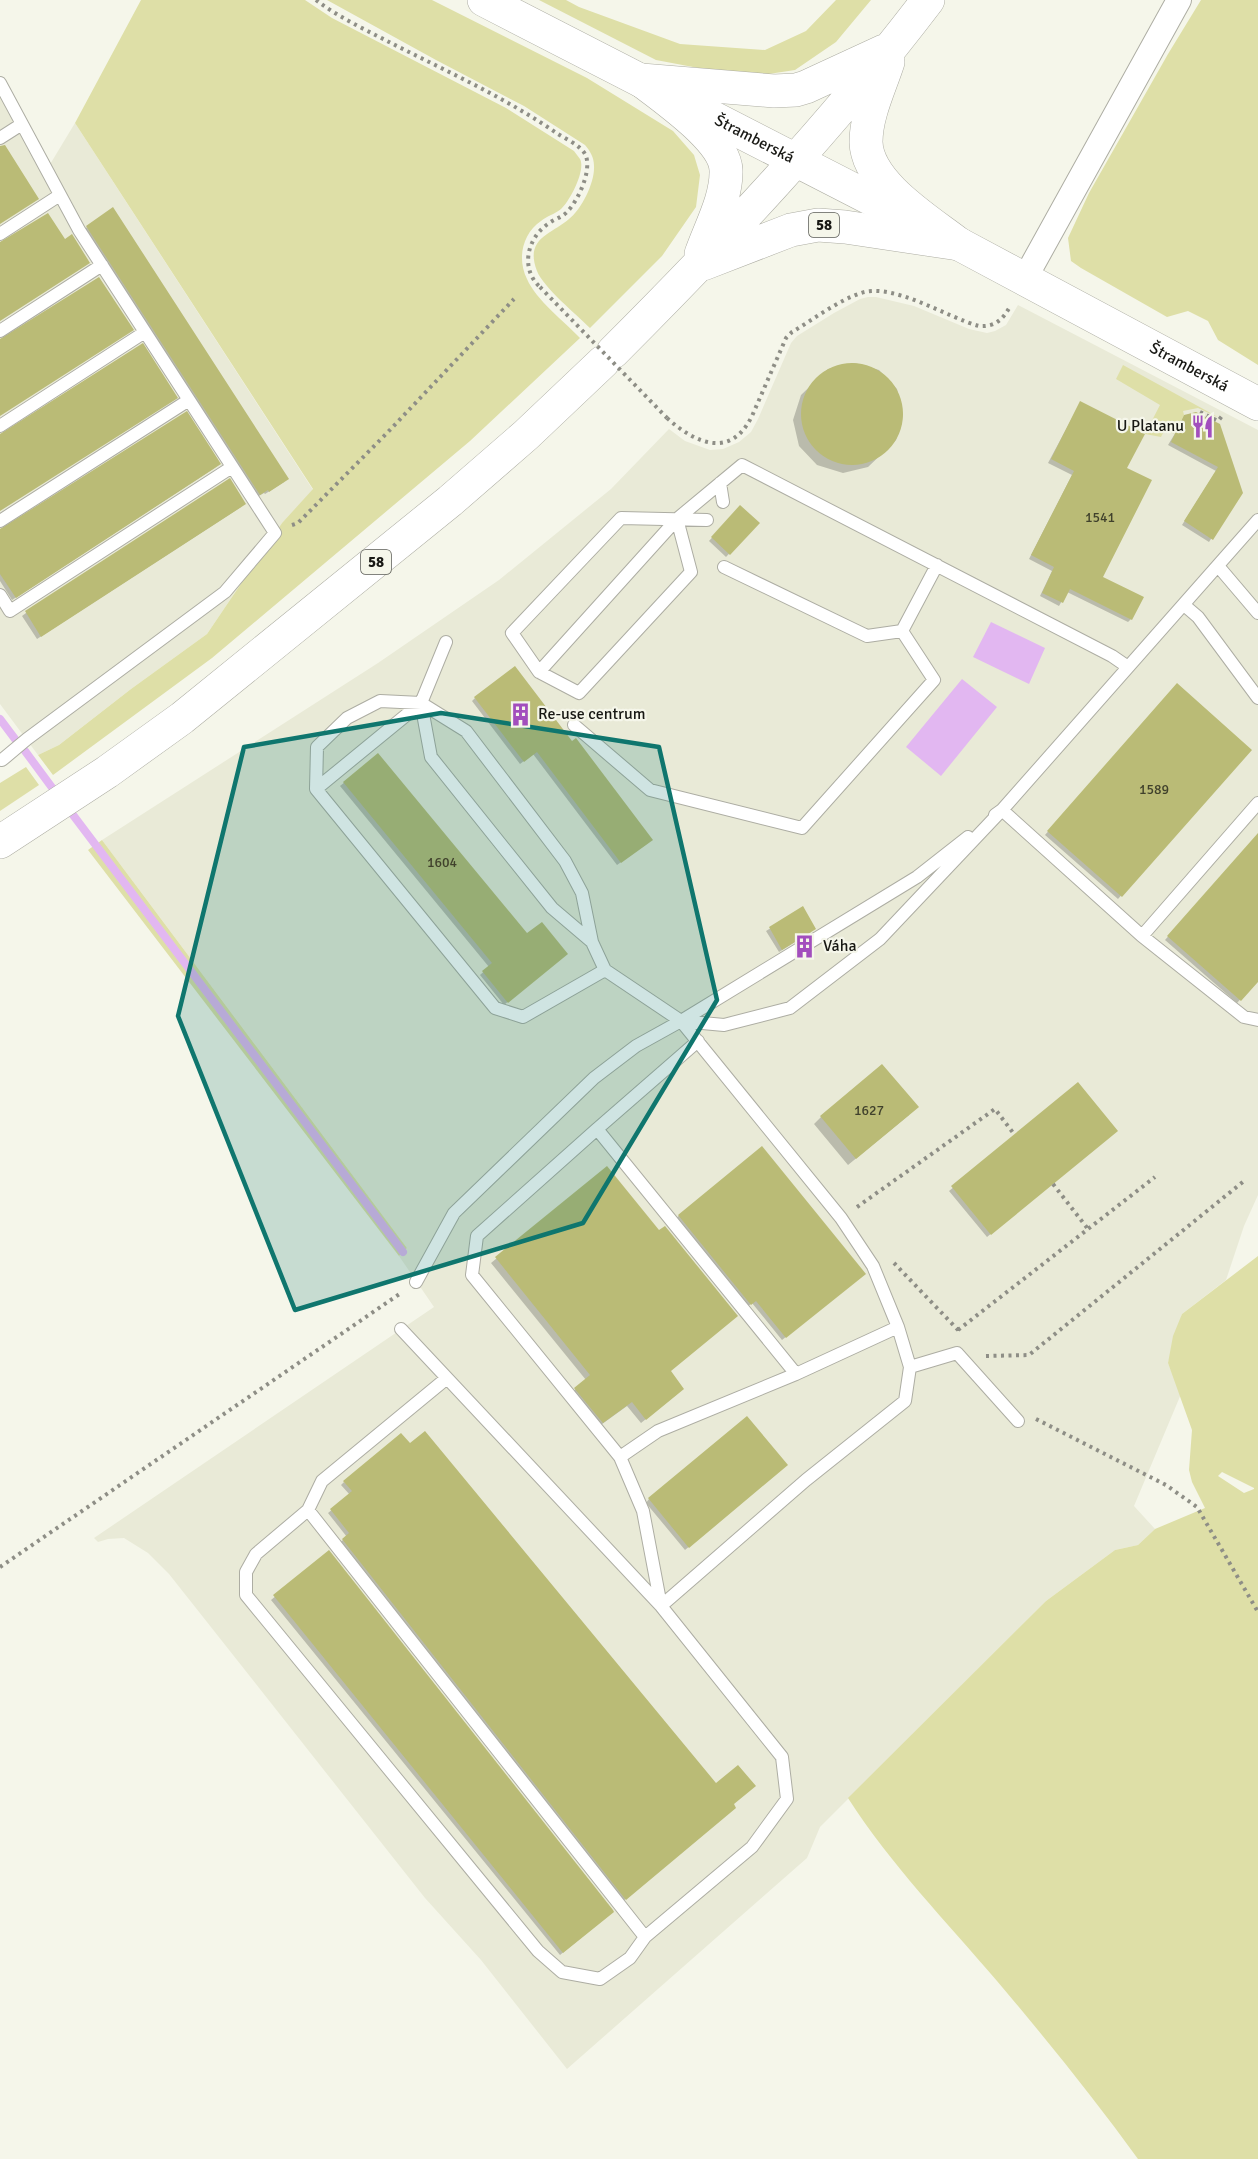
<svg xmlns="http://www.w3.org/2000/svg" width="1258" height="2159" font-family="Signika,sans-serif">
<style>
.built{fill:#e9ead7}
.green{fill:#dedfa7;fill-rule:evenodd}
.water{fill:#e2b7f1}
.shadow{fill:#0003}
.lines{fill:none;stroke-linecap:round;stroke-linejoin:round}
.stream{stroke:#e2b7f1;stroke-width:8}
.building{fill:#babb76}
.lane-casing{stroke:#adada3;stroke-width:14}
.street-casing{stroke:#adada3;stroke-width:26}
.secondary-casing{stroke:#adada3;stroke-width:34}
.primary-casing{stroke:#adada3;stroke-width:34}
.path{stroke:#8e8e86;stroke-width:4;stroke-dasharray:3 4.5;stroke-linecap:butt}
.lane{stroke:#fff;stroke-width:12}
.street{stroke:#fff;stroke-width:24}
.secondary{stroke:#fff;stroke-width:33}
.primary{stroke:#fff;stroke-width:33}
.path-bridge{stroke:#8e8e86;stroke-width:4;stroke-dasharray:3 4.5;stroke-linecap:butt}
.marked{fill:#0f766e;fill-opacity:0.2;stroke:#0f766e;stroke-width:4.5;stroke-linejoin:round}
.labels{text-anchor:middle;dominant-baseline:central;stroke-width:4.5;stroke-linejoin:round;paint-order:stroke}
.number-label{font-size:14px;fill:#40412c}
.shield{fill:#f5f6ea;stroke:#5a5b54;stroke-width:1.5}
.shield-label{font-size:15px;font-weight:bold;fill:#181814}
.street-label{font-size:16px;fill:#181814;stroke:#f5f6ea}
.poi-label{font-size:16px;fill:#181814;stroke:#f5f6ea;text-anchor:start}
</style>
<rect width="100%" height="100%" fill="#f5f6ea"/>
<!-- built -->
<path class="built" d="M0,91l49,75 26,-43 238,367 -31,33 -75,111 -76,55 -72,56 -21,10 -38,-51z
M868,297h8l38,9 55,23 18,4 8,-2 11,-6 12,-20 240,125v765l-14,31 -18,54 -44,34 -14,49 13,31 -47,112 21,23 -17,16 -23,5 -69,51 -226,226 -13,31 -240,211 -86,-109 -56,-62 -256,-324 -21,-21 -24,-15 -16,1 -10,3 -4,-4 340,-231 -35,-51 8,-8 -305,-408 276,-177 121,-83 112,-91 58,-60 16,12 25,9 13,-1 16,-7 12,-10 7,-13 33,-76 6,-7 37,-23 26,-14z"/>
<!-- green -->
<path class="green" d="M141,0h164l27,18 174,90 68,43c2,3 4,5 6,8 6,11 -10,42 -19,50 -6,5 -14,7 -20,12 -19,13 -24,38 -14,58 9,21 37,42 53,59l-110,103 -258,217 -159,117 -15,-20 21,-10 72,-56 76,-55 75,-111 31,-34 -238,-366z
M327,0h105l155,78 86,53 21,24 6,20 -4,32 -34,49 -72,72c-13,-13 -47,-41 -53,-57 -13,-33 15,-37 32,-52 13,-10 26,-37 25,-53 0,-9 -4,-15 -9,-21l-61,-39 -88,-46z
M539,0h27l13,7 101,37 85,6 41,-19 30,-31h35l-35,42 -41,28 -33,5 -53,-5 -53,-10z
M1201,0h57v365l-40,-25 -10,-19 -20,-10 -21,6 -86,-49 -10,-7 -3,-23 21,-45 79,-139z
M1123,365l93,51 1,1 -19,-9 -15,3 1,4 -10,19 -9,-5 -4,8 -16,-3 15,-29 -44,-26z
M26,767l13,18 -39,26v-28z
M102,840l305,408 -8,8 -311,-406z
M1258,1256v903h-120c-44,-61 -92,-120 -141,-178 -51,-60 -106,-116 -149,-183l198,-197 69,-51 23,-5 17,-16 50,-21 -13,-26 -3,-12 3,-40 -24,-67 5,-27 9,-22zM1222,1472l32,16v1l-10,4 -26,-17z"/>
<!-- water -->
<path class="water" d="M991,622l54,26 -16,36 -56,-27z
M962,679l35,28 -56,69 -35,-29z"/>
<!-- shadow -->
<path class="shadow" d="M87,227l197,255 -19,12 -1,-1 -7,4 -173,-267z
M854,363l25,7 18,19 6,26 -7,25 -8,8 -20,19 -25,6 -26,-8 -18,-19 -6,-26 8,-25 27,-26z
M1080,403l21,175 30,41 -3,3 -61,-30 -8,14 -19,-10 12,-25 -23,-12 43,-84 -24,-12z
M1185,417l56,76 -32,49 -27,-17 34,-54 -48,-26z
M216,467l-204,133 -12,-19v-50z
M229,480l12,27 -204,132 -15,-23 4,-3z
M740,507l18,16 -32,34 -17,-16z
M1177,685l73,65 -132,149 -73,-64z
M475,698l173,145 -31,22 -84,-111 -13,10 -48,-63z
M378,755l149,180 36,22 -59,48 -24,-30 9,-8 -149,-181z
M1258,835v145l-21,23 -72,-63z
M803,908l8,24 -32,20 -13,-21z
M1078,1085l34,49 -125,103 -38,-46z
M909,1115l-61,50 -34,-41 7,-7z
M762,1148l99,129 -79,63 -30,-37 -5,4 -72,-88z
M607,1168l70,226 -36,29 -14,-17 -29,21 -27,-34 15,-13 -95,-117z
M783,1468l-98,82 -39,-47 3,-4z
M344,1482l388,323 -1,6 -109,91 -283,-359 8,-6 -19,-24 22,-18 -9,-10z
M329,1552l280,363 -49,40 -289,-355z"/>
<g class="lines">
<!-- stream -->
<path class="stream" d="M0,719l15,20
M25,751l34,46
M67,807l336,445"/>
</g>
<!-- building -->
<path class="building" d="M5,145l34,54 -39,25v-78z
M113,207l176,272 -20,13 -1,-2 -8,5 -174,-269z
M48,213l17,26 7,-5 18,29 -90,58v-79z
M99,277l35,53 -134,86v-77z
M143,343l35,55 -178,113v-77z
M801 414a51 51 0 1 1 102 0a51 51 0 1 1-102 0Z
M1080,401l65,33 -18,34 25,12 -49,97 41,20 -12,23 -62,-31 -7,14 -21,-10 12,-26 -23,-12 43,-84 -23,-12z
M187,411l34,53 -205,134 -16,-24v-45z
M1196,412l24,12 23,69 -30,47 -29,-19 34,-54 -47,-25 13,-27z
M230,478l16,26 -205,133 -16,-26z
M740,505l20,18 -30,32 -19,-18z
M515,666l57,75 4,-3 77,102 -32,23 -84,-111 -13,10 -50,-65z
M1177,683l75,67 -130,147 -75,-66z
M378,753l149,180 15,-11 26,32 -60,49 -26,-32 10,-8 -149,-181z
M1258,833v149l-17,19 -74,-65z
M803,906l13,23 -34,21 -13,-23z
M882,1064l37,43 -63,52 -36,-43z
M1078,1082l40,49 -127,104 -40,-49z
M762,1146l104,128 -80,64 -30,-37 -5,4 -73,-90z
M607,1166l52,64 6,-4 73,90 -67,55 13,18 -38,31 -14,-18 -29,21 -29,-35 16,-13 -95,-118z
M747,1416l41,49 -99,83 -41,-50z
M425,1431l291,352 22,-18 18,21 -22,18 2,4 -110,92 -284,-361 7,-6 -19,-24 22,-18 -9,-10 58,-48 9,10z
M329,1550l284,360 1,2 -51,41 -290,-358z"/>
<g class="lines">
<defs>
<path id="lane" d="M0,83l79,147 196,303 -50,59 -198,147 -25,21
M0,138l22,-14
M0,234l60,-39
M0,331l102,-66
M0,426l145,-94
M720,483l3,19
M677,519l65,-54 370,191 16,11
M0,521l189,-121
M1218,566l40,47
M724,567l143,69 35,-5
M0,595l10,16 222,-144
M1184,605l14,12 60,81
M539,672l138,-153 14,53 -112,121 -40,-21 -27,-39 109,-115 86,2
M421,703l10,54 121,151 40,34
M574,725l76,65 152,38 132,-148 -32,-49 35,-66
M316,789l105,-86 25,-61
M995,815l7,-5 140,126 116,-133
M1142,936l102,81 14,3
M605,970l-82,47 -28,-9 -179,-219 1,-42 30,-29 33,-17 41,2 45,28 99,130 17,32 10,49 13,28 76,51 160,197 32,48 25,61 12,40 -5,34 -99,79 -145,126 121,151 5,42 -35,48 -107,90 -15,21 -30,21 -38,-7 -24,-21 -292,-356v-23l10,-18 52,-44 337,427
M681,1021l236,-144 51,-40
M597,1129l101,-88
M416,1282l38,-69 140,-135 42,-32 45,-25 43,4 66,-17 90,-69 122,-129 256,-290
M401,1329l259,276
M910,1367l47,-14 61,68
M796,1374l102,-47
M620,1457l38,-26 138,-57 -199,-245 -120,107 -5,39 148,182 23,54 18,95
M308,1510l14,-29 125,-103"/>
<path id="street" d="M1024,280l155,-280"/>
<g id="secondary">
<path id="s1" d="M484,0l475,244 299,160"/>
</g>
<path id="primary" d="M888,62c-8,25 -22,53 -22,80 1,41 60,77 90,100
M641,80l133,11 22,-1 10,-3 78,-36
M641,80c22,18 84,59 85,90 1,28 -16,58 -25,84
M703,264l88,-34 27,-5 27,2 114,17
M613,352c111,-111 220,-227 315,-352
M0,842l107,-70 75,-54 268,-217 76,-66 77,-73"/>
</defs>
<!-- lane casing -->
<use href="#lane" class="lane-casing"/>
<!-- street casing -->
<use href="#street" class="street-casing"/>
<!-- secondary casing -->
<use href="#secondary" class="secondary-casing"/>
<!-- primary casing -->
<use href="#primary" class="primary-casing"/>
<!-- path -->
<path class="path" d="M316,0c22,17 50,30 75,43 55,28 113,54 164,89 10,7 24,12 30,22 8,15 -7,47 -18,58 -6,6 -13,7 -19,12 -21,14 -28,45 -8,63
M1200,412l18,9 4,-5
M667,418c29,26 64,41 85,-2l34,-78 6,-6c22,-13 45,-31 69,-39 32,-11 87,25 118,33 17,1 24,-7 32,-21
M292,525l6,-2 89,-90 127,-134
M1053,1184l35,45
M857,1207l138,-98 19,25
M894,1263l67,70
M958,1330l197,-153
M986,1356l43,-1 215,-174
M1036,1419l130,66 31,22 61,105
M0,1567l401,-274"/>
<!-- lane -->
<use href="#lane" class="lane"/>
<!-- street -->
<use href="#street" class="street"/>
<!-- secondary -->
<use href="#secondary" class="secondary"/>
<!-- primary -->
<use href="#primary" class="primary"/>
<!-- path-bridge -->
<path class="path-bridge" d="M540,287l127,131"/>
</g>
<!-- marked area -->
<path class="marked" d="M441,713l218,34 58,253 -134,223 -288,87 -117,-294 66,-269z"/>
<!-- icons -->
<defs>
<symbol id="restaurant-bare" viewBox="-9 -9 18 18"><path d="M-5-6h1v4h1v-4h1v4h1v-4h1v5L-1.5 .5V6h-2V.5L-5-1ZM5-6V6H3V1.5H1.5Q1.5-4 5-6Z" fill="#a24ebd" stroke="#f5f6ea" stroke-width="2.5" paint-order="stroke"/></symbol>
<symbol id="building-bare" viewBox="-9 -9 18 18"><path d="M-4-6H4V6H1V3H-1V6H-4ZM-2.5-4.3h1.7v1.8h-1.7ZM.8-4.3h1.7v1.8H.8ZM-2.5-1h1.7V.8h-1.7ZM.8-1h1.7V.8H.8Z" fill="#a24ebd" stroke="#f5f6ea" stroke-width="2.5" paint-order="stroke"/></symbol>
</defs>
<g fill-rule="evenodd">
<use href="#restaurant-bare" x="1186" y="410" width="33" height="33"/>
<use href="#building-bare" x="504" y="698" width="33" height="33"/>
<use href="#building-bare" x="788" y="930" width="33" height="33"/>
</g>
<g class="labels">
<!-- number labels -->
<g class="number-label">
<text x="1100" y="517">1541</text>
<text x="1154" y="789">1589</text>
<text x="442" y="862">1604</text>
<text x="869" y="1110">1627</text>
</g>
<!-- shield labels -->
<g class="shield">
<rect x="809" y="213" width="30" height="24" rx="4.5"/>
<rect x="361" y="550" width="30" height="24" rx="4.5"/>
</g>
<g class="shield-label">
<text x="824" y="225">58</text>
<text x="376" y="562">58</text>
</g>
<!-- street labels -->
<g class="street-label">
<text stroke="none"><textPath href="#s1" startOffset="304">Štramberská</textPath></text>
<text stroke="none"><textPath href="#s1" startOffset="795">Štramberská</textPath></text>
</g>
<!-- poi labels -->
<g class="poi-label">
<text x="1184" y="426" text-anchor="end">U Platanu</text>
<text x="538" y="714">Re-use centrum</text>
<text x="823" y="946">Váha</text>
</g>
</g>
</svg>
